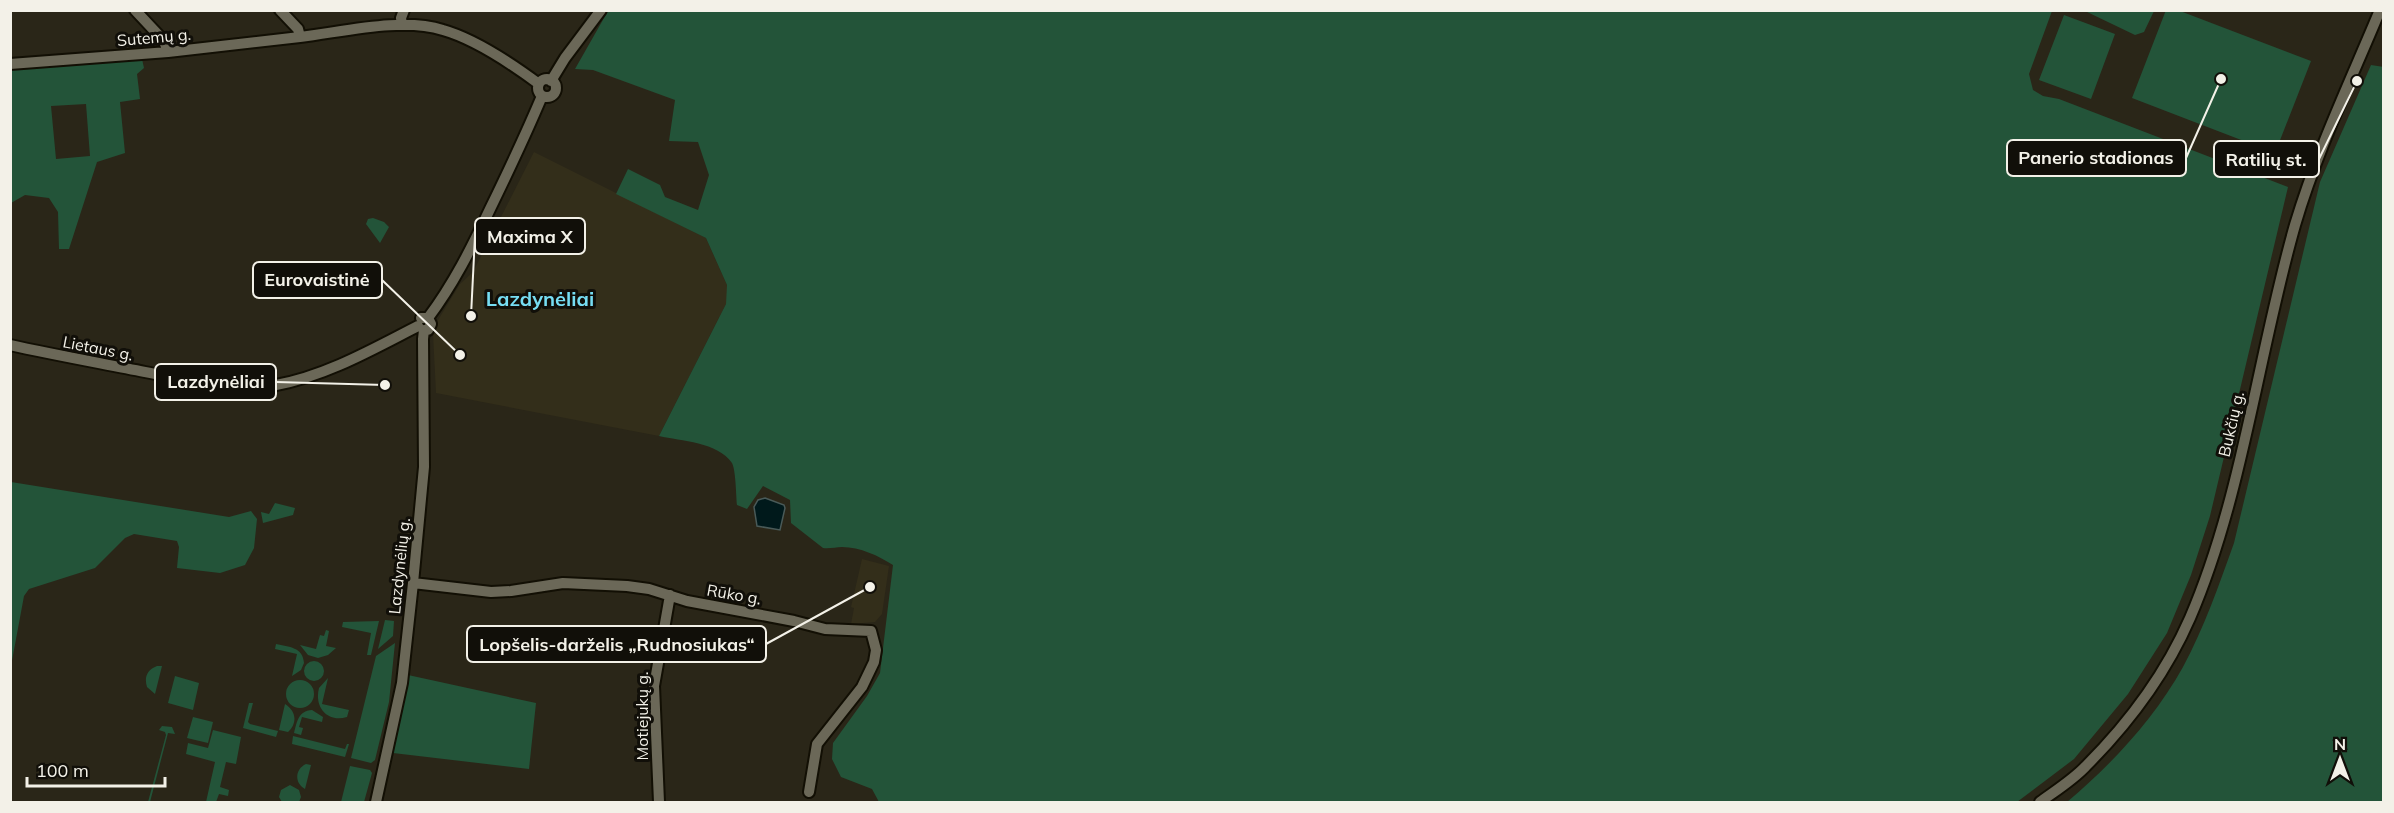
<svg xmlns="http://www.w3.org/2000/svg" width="2394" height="813" font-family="Mulish,sans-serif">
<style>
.built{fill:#332e1a}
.green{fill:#235439;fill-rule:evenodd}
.water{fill:#00191b;stroke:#495a58;stroke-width:1.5}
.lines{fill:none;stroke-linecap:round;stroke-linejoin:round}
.minor-casing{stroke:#120f04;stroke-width:14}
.minor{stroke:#6b6858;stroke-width:10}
.labels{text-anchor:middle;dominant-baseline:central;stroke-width:6;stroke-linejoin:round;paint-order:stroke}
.street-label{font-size:16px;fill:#f3f1e8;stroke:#110f09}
.quarter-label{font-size:20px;font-weight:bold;fill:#76ddf3;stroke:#110f09}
.leader{fill:none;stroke:#f3f1e8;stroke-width:2}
.callout-dot{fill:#f3f1e8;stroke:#110f09;stroke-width:2}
.callout{fill:#110f09;stroke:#f3f1e8;stroke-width:2}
.callout-label{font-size:18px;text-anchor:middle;font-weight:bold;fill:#f3f1e8}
</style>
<rect width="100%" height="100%" fill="#2a2618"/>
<!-- built -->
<path class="built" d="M534,152l172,86 21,47 1,11 -2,8 -67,132 -223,-43 -3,-59 5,-14 22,-36 13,-12z
M862,559l27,7 -7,48 -7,8 -24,2 3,-16 -3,-1z"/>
<!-- green -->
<path class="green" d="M2166,10l14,1 131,50 -36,92 -143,-55z
M608,11h1444l-23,63 4,16 10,6 16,3 229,88 -78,329 -19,59 -24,58 -39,61 -54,65 -57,43h-1138l-7,-13 -31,-12 -9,-18 1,-16 34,-47 13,-23 13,-108c-14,-9 -33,-18 -51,-18 -6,0 -13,2 -19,1l-32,-25 -1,-23 -27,-14 -16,23 -10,-4c-1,-9 -1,-34 -5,-42 -14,-21 -51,-22 -73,-27l67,-132 1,-19 -21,-47 -90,-44 12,-25 32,16 5,12 33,13 11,-35 -11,-33 -29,-1 6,-41 -82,-30 -18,-1z
M2085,11l69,-1v1l-10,21 -9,3z
M2064,15l51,19 -24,65 -52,-19z
M142,59l2,9 -7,6 3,25 -20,3 5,51 -28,9 -28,87h-10l-1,-37 -9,-14 -24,-3 -14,8v-133zM86,104l4,52 -34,3 -5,-53z
M2371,65l13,2 -1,735h-316c45,-38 87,-83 116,-135 21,-39 36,-82 51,-124l86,-361z
M373,218l11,4 5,5 -9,16 -14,-19 2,-5z
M11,482l218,35 22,-6 6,8 -3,29 -9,17 -25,8 -43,-5 2,-21 -2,-6 -43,-7 -9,4 -30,30 -66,21 -5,7 -13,70z
M275,503l20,5 -2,7 -30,8 -2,-11 8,2z
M385,620l9,1 -1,15 -15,13z
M379,621l-8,34h-4l4,-22 -29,-6 1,-5z
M326,630l3,1 -3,15 10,2 -8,7 -10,3 -10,-3 -8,-10 16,4 4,-14 4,1z
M395,643l-6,59 -14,58 -4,3 -20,-5 25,-102z
M276,644c13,3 27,3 28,19l-3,7 -9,6 5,-22 -22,-5z
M304 671a10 10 0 1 1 20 0a10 10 0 1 1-20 0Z
M157,666h5l-7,28 -8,-7c-3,-10 0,-17 10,-21z
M408,675l128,28 -7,66 -136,-16z
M175,676l24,7 -6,27 -25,-7z
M328,678l-6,26 27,6 -2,7c-20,6 -33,-10 -28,-29z
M286 694a14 14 0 1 1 28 0a14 14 0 1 1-28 0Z
M249,703h4l-5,19 2,2 28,7 -2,6 -33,-9z
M285,704c11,7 13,19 3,28l-9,-2z
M312,710l11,7 -1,5 -20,-5 -3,10 4,1 -2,7 -7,-2c3,-11 4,-22 18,-23z
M193,717l20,5 -5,21 -21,-5z
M162,726l10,1 3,7 -7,-1 -18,69h-2l18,-67 -1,-3 -6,-2z
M213,730l28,7 -5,27 -10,-2 -6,25 9,3 -1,6 -9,-2 -3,8h-10l9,-40 -29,-8 2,-11 20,5z
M293,736l52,13 2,-5h2l-4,13 -53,-13z
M306,764l5,1 -6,24c-11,-6 -10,-20 1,-25z
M350,766l20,4 2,3 -8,29h-23z
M290,785l9,5 2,7 -2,5h-17l-3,-5 2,-7z"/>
<!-- water -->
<path class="water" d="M765,498l19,7 1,3 -5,22 -23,-4 -3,-19 4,-7z"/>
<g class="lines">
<defs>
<path id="minor" d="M135,10l29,31 4,11
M280,10l18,19 2,8c43,-5 101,-20 143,-7 32,9 69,34 96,54
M402,25l-1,-7 3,-8
M10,64l158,-12 132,-15
M538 88a9 9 0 1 1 18 0a9 9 0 1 1-18 0Z
M551,81l14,-23 36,-48
M421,318h7c25,-33 44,-71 62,-109 18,-37 36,-75 52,-113
M10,345c45,10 90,18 135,27 42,8 87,21 131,13 50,-9 97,-36 142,-59
M413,583l78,9 20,-1 52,-8 64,3 22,3 38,12 107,20 31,8 46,2 5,19 -2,12 -12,25 -45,57 -8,48
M376,802l26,-119 11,-100 11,-116 -1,-128 1,-9h4l3,-6 -3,-6
M659,802l-5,-116 16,-91
M2040,802c15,-11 33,-22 46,-36 42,-42 80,-93 104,-148 53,-123 68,-264 105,-393 22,-74 55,-143 85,-215"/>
</defs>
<!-- minor casing -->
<use href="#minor" class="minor-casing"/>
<!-- minor -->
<use href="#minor" class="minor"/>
</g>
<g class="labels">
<!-- street labels -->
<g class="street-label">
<text transform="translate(154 37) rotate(-5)">Sutemų g.</text>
<text transform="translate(98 348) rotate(11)">Lietaus g.</text>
<text transform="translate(2231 424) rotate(-77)">Bukčių g.</text>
<text transform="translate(399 566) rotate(-84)">Lazdynėlių g.</text>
<text transform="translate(734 594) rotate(10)">Rūko g.</text>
<text transform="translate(642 716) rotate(-90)">Motiejukų g.</text>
</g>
<!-- quarter labels -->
<g class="quarter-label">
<text x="540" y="298">Lazdynėliai</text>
</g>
</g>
<!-- callouts -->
<path class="leader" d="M2221 79L2186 158M2357 81L2319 159M471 316L475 236M460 355L382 280M385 385L276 382M870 587L766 644"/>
<g class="callout-dot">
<circle cx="2221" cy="79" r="6"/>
<circle cx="2357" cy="81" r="6"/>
<circle cx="471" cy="316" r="6"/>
<circle cx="460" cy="355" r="6"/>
<circle cx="385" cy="385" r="6"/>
<circle cx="870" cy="587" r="6"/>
</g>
<g class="callout">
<rect x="2007" y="140" width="179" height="36" rx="6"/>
<rect x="2214" y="141" width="105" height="36" rx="6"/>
<rect x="475" y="218" width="110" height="36" rx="6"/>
<rect x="253" y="262" width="129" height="36" rx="6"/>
<rect x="155" y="364" width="121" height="36" rx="6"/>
<rect x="467" y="626" width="299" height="36" rx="6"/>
</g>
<g class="callout-label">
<text x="2096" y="164">Panerio stadionas</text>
<text x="2266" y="166">Ratilių st.</text>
<text x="530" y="243">Maxima X</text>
<text x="317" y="286">Eurovaistinė</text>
<text x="216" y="388">Lazdynėliai</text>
<text x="617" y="651">Lopšelis-darželis „Rudnosiukas“</text>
</g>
<!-- border -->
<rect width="2394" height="813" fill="none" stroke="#f3f1e8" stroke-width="24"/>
<!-- north arrow -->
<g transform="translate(2340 759)" stroke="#110f09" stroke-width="4.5" paint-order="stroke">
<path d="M0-4.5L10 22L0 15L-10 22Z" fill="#f3f1e8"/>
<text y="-9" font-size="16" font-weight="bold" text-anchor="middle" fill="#f3f1e8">N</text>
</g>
<!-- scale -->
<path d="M27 777v9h138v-9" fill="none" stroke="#f3f1e8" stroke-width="3"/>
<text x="36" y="777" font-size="18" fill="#f3f1e8" stroke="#110f09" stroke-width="4.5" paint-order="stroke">100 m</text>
</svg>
